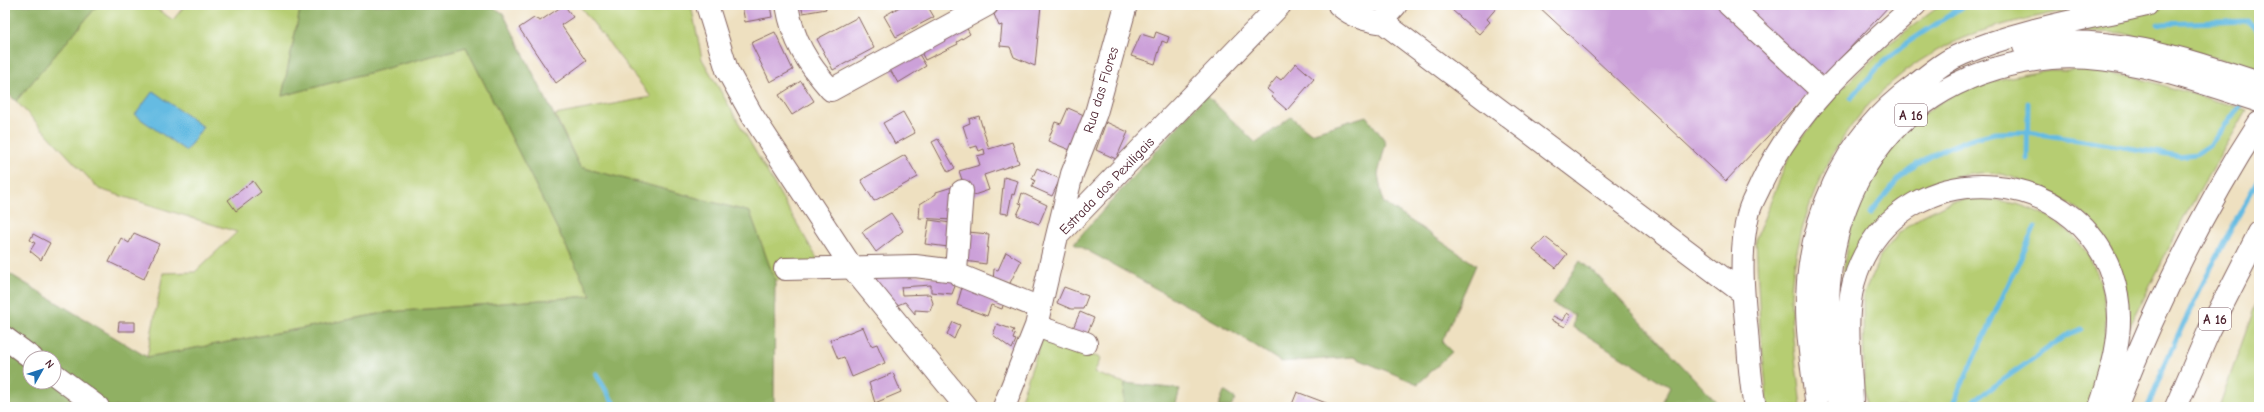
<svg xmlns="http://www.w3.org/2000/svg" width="2264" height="412" font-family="'Comic Neue',sans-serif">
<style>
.green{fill:#b6cd72;stroke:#80764e}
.forest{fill:#90b064;stroke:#6d6848;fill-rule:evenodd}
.water{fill:#65bbe2;stroke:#586d86}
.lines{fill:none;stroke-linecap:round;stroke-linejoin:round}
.stream{stroke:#65bbe2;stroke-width:5}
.building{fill:#cca1d9}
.minor-casing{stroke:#83635f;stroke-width:24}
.major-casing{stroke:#83635f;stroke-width:24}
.highway-casing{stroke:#83635f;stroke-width:24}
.minor{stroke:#fff;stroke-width:22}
.major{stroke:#fff;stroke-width:22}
.highway{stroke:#fff;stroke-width:22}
.labels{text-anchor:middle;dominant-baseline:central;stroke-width:4;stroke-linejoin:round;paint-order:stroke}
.shield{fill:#fff;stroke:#80626b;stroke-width:1}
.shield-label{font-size:13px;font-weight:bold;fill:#4a1f2b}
.street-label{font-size:14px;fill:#4a1f2b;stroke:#fff}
</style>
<rect width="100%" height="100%" fill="#fff"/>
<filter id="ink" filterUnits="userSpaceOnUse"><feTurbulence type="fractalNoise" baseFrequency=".025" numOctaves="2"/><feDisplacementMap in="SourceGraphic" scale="8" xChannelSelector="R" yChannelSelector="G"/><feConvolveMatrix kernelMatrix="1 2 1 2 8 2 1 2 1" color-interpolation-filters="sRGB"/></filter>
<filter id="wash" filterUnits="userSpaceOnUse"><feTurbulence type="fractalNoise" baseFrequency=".012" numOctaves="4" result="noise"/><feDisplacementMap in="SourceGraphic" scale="16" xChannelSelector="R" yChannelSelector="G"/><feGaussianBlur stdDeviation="0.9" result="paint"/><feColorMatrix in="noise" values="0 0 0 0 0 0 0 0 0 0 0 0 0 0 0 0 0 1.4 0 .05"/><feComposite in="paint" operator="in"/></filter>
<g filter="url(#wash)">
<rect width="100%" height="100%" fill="#eee0c0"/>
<!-- green -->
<path class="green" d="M98,5h53l22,15 12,-15h116l-19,91 184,-49 125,249 -201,16 -243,45 16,-84 32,-1 42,-40 -138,-43 -83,-88z
M579,5h112l11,54 120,208 -47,14 -25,-69 -170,-45 -25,-52 96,-18z
M1941,5h151c-43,10 -88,16 -129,33 -83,35 -138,106 -161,192 -5,20 -10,42 -11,63 -1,38 6,76 10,114h-33l-8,-80 -4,-89 32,-79 10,-16 40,-51 52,-49z
M2171,5h88v64l-138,-36 -40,-2 -1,-4z
M2048,70h36l47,6 116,34 -61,104 -57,114c-2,-19 -2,-42 -9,-60 -6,-13 -13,-28 -22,-40 -21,-26 -70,-49 -103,-55 -16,-3 -61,8 -76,16 -30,17 -59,55 -75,85 2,-70 42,-139 102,-175 28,-17 71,-23 102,-29z
M1977,198c65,3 119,37 128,107 4,29 -7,74 -16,102h-223l-2,-23 -1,-88 18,-41 19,-23 22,-16 30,-15z
M2259,295v112h-40z
M1042,339l59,19 -7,15 31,10 -2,24h-105z"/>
<!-- forest -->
<path class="forest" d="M5,5h93l-82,96 -11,-10z
M301,5h188l14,8 77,154 170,45 25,69 -1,126h-769v-136l142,86 243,-45 201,-16 -125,-249 -184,49zM30,358h24v24h-24z
M1206,95l50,48 35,-26 20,16 55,-17 20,26 -8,32 5,28 93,63 -34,77 10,10 -34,32 -65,-27 -72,5 -47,-30 -160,-89z
M1580,261l15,12 126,134h-61l10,-20 -97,-60 2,-12 -23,-11z
M1125,383l55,6 -5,18h-52z
M1224,391l12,8 -5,8h-13z"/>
<!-- water -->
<path class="water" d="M153,91l50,36 -17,24 -51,-36z"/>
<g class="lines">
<!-- stream -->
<path class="stream" d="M2158,24l90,-3 11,12
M1851,98l31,-35 25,-20 58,-38
M2027,159l1,-56
M1870,214l28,-35 19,-15 23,-13 30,-12 25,-6 32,-1 153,24 16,-2 14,-9 33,-43
M596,374l20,33
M1951,407l84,-180
M1965,407l100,-71 16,-7
M2148,407c30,-79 70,-155 111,-229"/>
</g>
<g id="blocks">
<!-- building -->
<path class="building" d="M564,5l9,12 -12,8 25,36 -30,22 -37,-55 15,-10 6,3z
M742,5h28l2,12 -27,5z
M801,5h24l1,4 -23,4z
M903,5h24l7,12 -38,20 -12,-21z
M1006,5h35l-6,61 -21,-9 -4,-10 -10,-1 2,-21 -3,1 -6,-14z
M1457,5h42l-12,14 3,3 -11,12 -27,-24z
M1537,5h353l-164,176z
M858,17l16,31 -41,22 -16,-31z
M966,27l4,7 -13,8 1,2 -33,16 -5,-10z
M775,32l18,38 -23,12 -19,-39z
M1156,32l13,5 -2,6 -5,-2 -7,23 -24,-8 10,-22 13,4z
M917,51l9,15 -28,17 -9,-15z
M1296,63l18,16 -27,31 -15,-13 2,-2 -7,-6 10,-12 4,3z
M801,81l13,20 -22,14 -13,-20z
M1068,108l16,7 -14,35 -22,-9 7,-19 6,2z
M903,112l12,21 -20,11 -12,-21z
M979,116l10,33 23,-7 7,21 -35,12 5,15 -21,7 -9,-26 21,-6 -3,-9 8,-2 -1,-5 -5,2 -2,-5 -7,2 -7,-22 7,-3 -1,-4z
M1106,122l22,10 -12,27 -20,-9z
M938,139l17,29 -7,4 -16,-30z
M905,155l13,22 -44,24 -13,-21z
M1037,168l23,11 -8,17 -20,-9 3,-7 -3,-1z
M1004,177l14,4 -4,14 -2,-1 -4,20 -8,-1z
M253,181l8,11 -25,19 -8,-11z
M952,187v33l-33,-2 1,-14 16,-10v-2z
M1022,193l25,12 -8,19 -22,-9 5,-11 -3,-1z
M891,213l12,18 -27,21 -14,-20z
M929,220l22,3 -3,24 -23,-3z
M968,232l21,2 -3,30 -21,-3z
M134,233l25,11 -15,35 -35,-17 12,-24 8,5z
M33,234l17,9 -9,17 -11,-9 5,-8 -5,-3z
M1545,237l22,17 -11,14 -23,-18z
M1006,252l15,9 -12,24 -16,-4 1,-12 4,1z
M898,272l59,9 -5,13 -21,-2v-7l-30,2 1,8 28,-1 3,9 -3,8 -15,-1v4l-10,-12 -10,4 -26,-31z
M963,284l42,15 -3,10 -11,-4 -4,11 -30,-11z
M1064,287l24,9 -5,13h-12l-14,-6z
M1080,312l14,6 -10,23 -14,-6z
M1567,313l4,3 -6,11 -14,-7 2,-4 10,5z
M119,322h16v9h-17z
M953,322l7,3 -6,14 -7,-5z
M997,324l17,6 -2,3 3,1 -2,5 3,1 -4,9 -19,-14z
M863,327l8,19 6,-2 8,19 -33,14 -8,-20 -6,2 -8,-19z
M893,373l8,19 -26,11 -6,-20z
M1297,392l37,14v1h-43z"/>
</g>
</g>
<g filter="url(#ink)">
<use href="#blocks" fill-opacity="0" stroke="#83635f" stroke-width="1"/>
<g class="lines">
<defs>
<path id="minor" d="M787,5c6,36 20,58 44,85l156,-85
M1339,5c14,12 26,15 45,18l4,-9 8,-9
M1729,5l93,86
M1384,23l359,270
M1057,236l15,-62 24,-61 30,-108
M785,269l130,-3 41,5 3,4 81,33
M956,271l6,-80
M1036,326l50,17
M5,338l27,20
M54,374l44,33
M1004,407l32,-81 21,-90 223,-231
M1755,407c-5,-25 -6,-50 -8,-75 -4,-38 -8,-80 1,-117 2,-11 9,-21 13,-31 34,-74 94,-126 154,-179"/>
<path id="major" d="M707,5l20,65 25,45 101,154 113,138"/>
<path id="highway" d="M2024,46c80,-14 160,12 235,37
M1817,407c-4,-33 -10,-67 -10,-100 0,-86 36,-170 107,-221 16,-12 30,-25 48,-32 58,-25 124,-35 185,-49
M1840,407c-42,-167 24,-330 211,-349 68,-6 145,23 208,43
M1852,407c0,-45 -11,-91 5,-135 47,-126 236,-109 260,23 7,38 -5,76 -17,112
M2116,407c39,-99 85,-195 143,-284
M2176,407l33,-76 50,-98"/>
</defs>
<!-- minor casing -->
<use href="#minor" class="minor-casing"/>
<!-- major casing -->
<use href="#major" class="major-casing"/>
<!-- highway casing -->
<use href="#highway" class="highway-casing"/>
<!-- minor -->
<use href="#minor" class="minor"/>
<!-- major -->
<use href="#major" class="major"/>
<!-- highway -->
<use href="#highway" class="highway"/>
</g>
</g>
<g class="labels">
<!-- shield labels -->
<g class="shield">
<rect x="1895" y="104" width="32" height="22" rx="3"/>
<rect x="2199" y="308" width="32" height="22" rx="3"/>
</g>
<g class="shield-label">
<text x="1911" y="115">A 16</text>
<text x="2215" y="319">A 16</text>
</g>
<!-- street labels -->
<g class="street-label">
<text transform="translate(1101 90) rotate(-73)">Rua das Flores</text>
<text transform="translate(1107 186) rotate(-46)">Estrada dos Pexiligais</text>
</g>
</g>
<!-- margin -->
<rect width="2264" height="412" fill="none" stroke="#fff" stroke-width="20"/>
<!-- north arrow -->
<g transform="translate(42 370) rotate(51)"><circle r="19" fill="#ffffff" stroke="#b7a5aa"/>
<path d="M0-3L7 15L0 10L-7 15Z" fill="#1f6fb2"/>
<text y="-6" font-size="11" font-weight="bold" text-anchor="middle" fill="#4a1f2b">N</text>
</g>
</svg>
